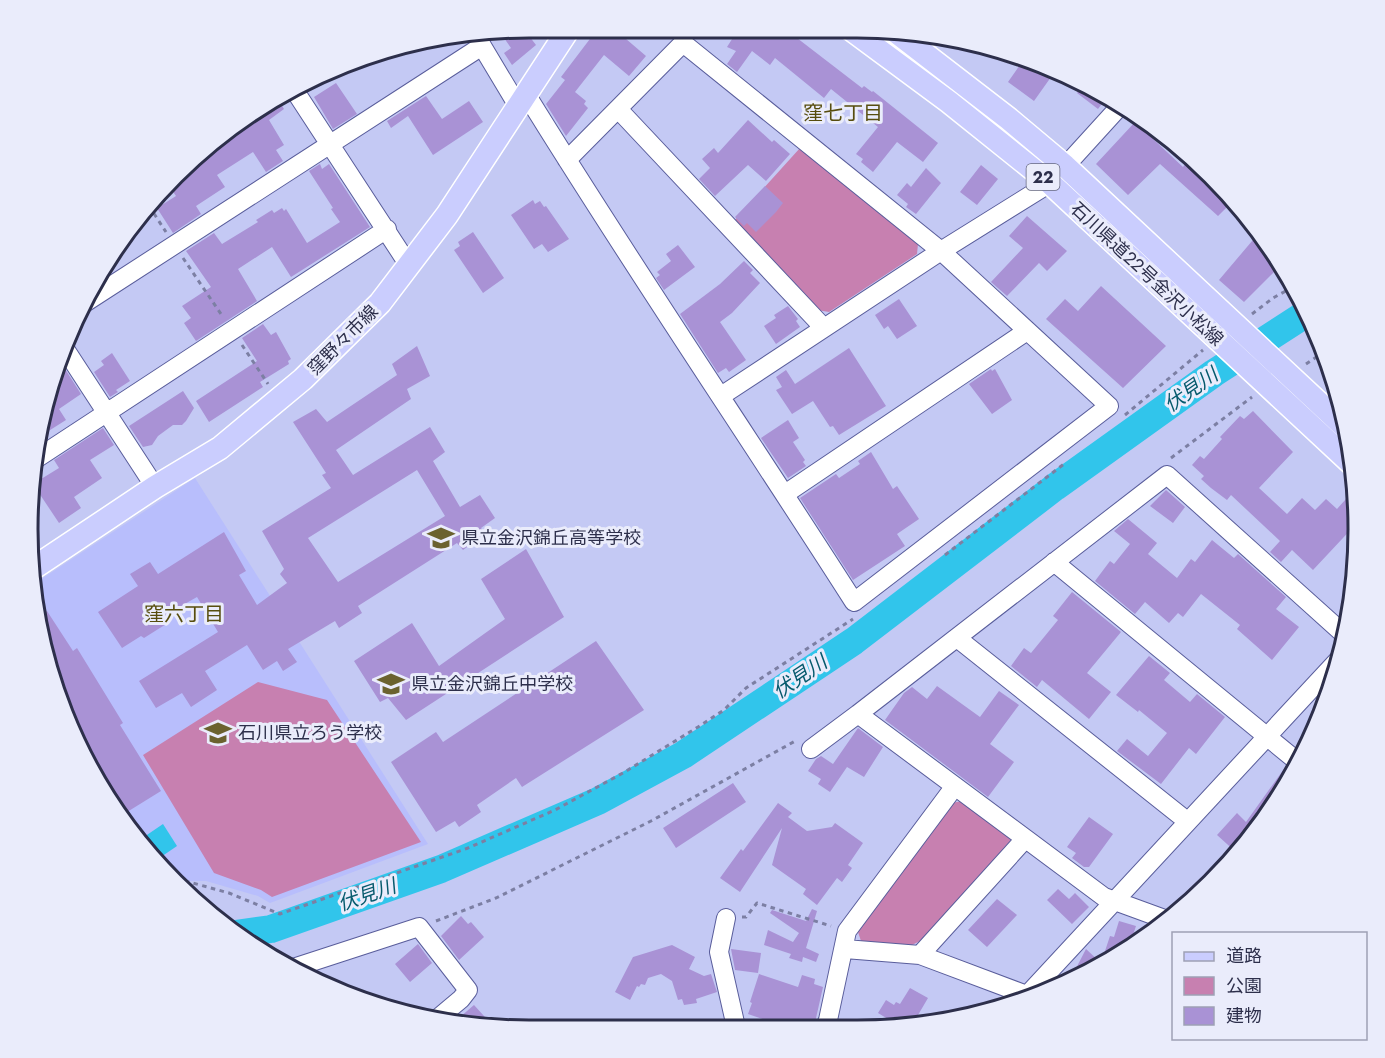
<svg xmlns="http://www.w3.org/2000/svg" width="1385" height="1058" font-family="Jost,'Noto Sans JP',sans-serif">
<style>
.built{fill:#b8befc}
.green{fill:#c780b0}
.water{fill:#31c5eb}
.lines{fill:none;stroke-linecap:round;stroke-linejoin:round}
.river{stroke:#31c5eb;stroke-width:28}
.building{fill:#a992d5;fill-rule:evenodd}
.minor-casing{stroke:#595d9b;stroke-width:20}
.major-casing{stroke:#fff;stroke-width:25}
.path{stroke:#7c7fa3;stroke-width:3;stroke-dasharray:4.5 4.5;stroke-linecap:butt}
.minor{stroke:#fff;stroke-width:18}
.major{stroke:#cacdfe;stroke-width:22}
.labels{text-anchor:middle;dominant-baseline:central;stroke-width:6;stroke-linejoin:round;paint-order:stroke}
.shield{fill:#eaecfb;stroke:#666880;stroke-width:1.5}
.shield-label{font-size:16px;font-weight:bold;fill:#2d2f4b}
.street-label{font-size:18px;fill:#2d2f4b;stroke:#eaecfb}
.poi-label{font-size:18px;fill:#2d2f4b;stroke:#eaecfb;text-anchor:start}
.neighbourhood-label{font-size:20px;fill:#574d0e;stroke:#eaecfb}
.water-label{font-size:20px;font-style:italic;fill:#065a6d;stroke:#eaecfb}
.rim{fill:none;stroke:#2d2f4b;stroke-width:3}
</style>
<rect width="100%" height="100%" fill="#c4c9f4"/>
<!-- built -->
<path class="built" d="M195,478l233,366 -158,59 -12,-7 -52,-15h-34l-61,-73 -67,-149 -10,-75z"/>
<!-- green -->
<path class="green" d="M800,148l118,96 -1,10 -88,58 -12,-2 -83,-89z
M258,682l69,18 94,142 -149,55 -11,-7 -47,-17 -71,-118z
M962,801l48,34 1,12 -87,92 -12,6 -51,-4 -3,-9 94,-129z"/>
<!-- water -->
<path class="water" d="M163,824l14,22 -22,15 -17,-20z"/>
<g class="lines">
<!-- river -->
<path class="river" d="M235,934l36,-5 170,-60 157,-68 85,-46 171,-114 201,-154 159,-114 93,-60"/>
</g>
<!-- building -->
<path class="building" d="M599,27h13l34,29 -17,20 -25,-21 -29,37 11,9 -2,3 4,4 -22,28 -20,-32 19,-24 -4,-3z
M523,28l13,17 -24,20 -8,-12 7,-5 -12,-17z
M721,28h63l78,60 2,-2 8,6 1,-1 65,52 -15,19 -26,-20 -24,30 -12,-10 2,-3 -7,-5 22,-27 -47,-38 -7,9 -49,-40 -5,7 -18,-14 -15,21 -10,-8 9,-13 -9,-4 7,-11z
M1024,59l32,11 -22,31 -26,-19z
M336,83l21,31 -24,15 -19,-32z
M1085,83l22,14 -9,12 -21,-16z
M276,96l8,13 -15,11 15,25 -8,5 7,11 -17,11 -13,-20 -36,23 8,12 -29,19 5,8 -28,19 -16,-25 19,-12 -9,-13 18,-11 -3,-4 21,-16 2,3 48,-31 -5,-7z
M426,96l16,23 27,-18 14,21 -50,33 -25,-39 -17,12 -4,-7z
M748,120l24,22 2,-2 16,14 -24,27 -18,-16 -33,31 -16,-17 11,-11 -8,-9 12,-11 4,5z
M1135,122l48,45 5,-7 42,44 -12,12 -58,-52 -32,31 -32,-31z
M320,164l2,5 7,-5 41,63 -79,50 -19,-30 -34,22 19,32 -61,40 -12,-18 7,-5 -9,-12 29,-19 -25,-36 28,-18 8,11 36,-22 -2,-2 16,-10 2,3 8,-5 2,3 2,-2 21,34 33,-21 -9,-13 2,-1 -24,-37z
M981,165l17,14 -21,26 -17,-13z
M926,168l15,15 -25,31 -10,-7 2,-3 -11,-9 10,-12 4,4z
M765,186l18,17 -7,9 -20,20 -9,-9 -3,3 -9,-9z
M533,200l2,4 5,-3 4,6 2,-1 23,33 -21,13 -6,-8 -8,5 -23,-34z
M1027,216l40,35 -20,20 -8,-8 -32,33 -16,-14 32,-34 -14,-12z
M473,232l31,46 -21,15 -29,-43 6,-4 -2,-4z
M1258,234l16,16 7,15 -37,37 -25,-22z
M678,245l17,22 -31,23 -8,-12 4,-3 -3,-3 14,-11 -5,-7z
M744,261l9,9 -3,3 10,10 -28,30 -12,9 26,38 -17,12 -3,-4 -8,5 -38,-59 40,-30z
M1101,286l65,60 -43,42 -77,-69 19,-20 13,12z
M899,299l18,27 -20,13 -9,-13 -4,3 -9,-14z
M788,306l10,13 -2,2 4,6 -24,17 -12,-18 12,-8 -2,-3z
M263,324l8,11 5,-3 15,27 -3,2 1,3 -29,18 3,5 -54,35 -13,-21 61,-40 -15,-23z
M417,346l13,30 -23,13 4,10 -75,51 17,25 77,-48 15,25 -12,9 27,46 20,-12 15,23 -14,10 4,6 -22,16 -6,-7 -99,63 4,7 -23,15 -4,-7 -47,28 9,13 -14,9 -6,-10 -14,9 -16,-25 -42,26 12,19 -26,17 -9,-14 -26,15 -17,-27 79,-49 -21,-35 -30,17 4,7 -27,17 -3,-2 -19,12 -24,-36 40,-26 -8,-12 20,-12 8,12 66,-42 22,39 -7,4 18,30 30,-22 -7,-9 4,-5 -22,-38 69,-43 -9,-13 4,-2 -33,-51 23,-13 11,13 70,-47 -5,-11zM417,470l28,46 -107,66 -30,-44z
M849,348l37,58 -47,29 -6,-9 -3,1 -17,-26 -21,13 -16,-24 6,-3 -6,-10 10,-7 9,14z
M112,353l18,28 -14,9 2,2 -8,5 -16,-25 10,-7 -3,-4z
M60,361l21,33 -22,15 7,11 -27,17 5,-38z
M991,369l1,2 3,-2 17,31 -20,14 -23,-30z
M183,391l11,17 -8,13 -4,4h-9l-15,11 -6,9 -9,2 -14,-21z
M1253,411l40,41 -34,36 28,26 15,-16 13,12 11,-11 11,10 17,-19 3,33 -44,47 -21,-20 -11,12 -11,-10 10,-11 -49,-46 -4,5 -16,-12 -10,-9 3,-3 -12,-11 8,-9 4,3 18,-20 -2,-2 20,-21 4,3z
M788,420l11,18 -6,4 12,18 -2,2 3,4 -18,12 -27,-40z
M103,428l11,17 -24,15 12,18 -28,19 7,11 -22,15 -26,-39 26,-16 -5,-8z
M871,452l22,37 4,-3 22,33 -22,15 8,12 -52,34 -53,-82 36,-24 3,4 21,-14 -2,-3z
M1166,490l19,17 -12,16 -23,-17z
M1128,519l29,24 -9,11 29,24 14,-19 4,3 17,-22 22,18 4,-4 48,43 -10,12 23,18 -27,33 -35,-31 3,-4 -39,-31 -18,23 -5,-4 -9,10 -24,-21 -10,12 -40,-33 15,-20 4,3 16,-20 -16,-13z
M526,549l38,68 -158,103 -18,-22 -8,4 -26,-41 58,-38 27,43 66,-47 -24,-40z
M1072,592l49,40 -34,41 24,19 -22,27 -47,-39 -5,7 -26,-21 13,-18 7,5 27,-33 -5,-4z
M47,611l26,40 4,-3 46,75 -3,2 41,66 -42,26 -8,-9 -67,-149 -5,-42z
M596,641l48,69 -122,77 -6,-9 -39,27 4,7 -22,15 -4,-6 -19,11 -45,-70 45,-30 7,10z
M1149,656l21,17 -6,7 26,22 7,-8 28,23 -29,37 -7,-6 -28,36 -44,-33 10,-12 21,17 19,-23 -28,-23 -1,2 -22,-17z
M937,686l43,31 19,-26 20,14 -29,39 24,18 -26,35 -103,-77 19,-27 8,-6 15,12z
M858,728l25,19 -19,30 -17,-10 -17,25 -12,-8 3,-5 -13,-8 8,-12 5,-3 12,8z
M1286,766l7,6 -20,36 -36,45 -20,-18 20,-22 9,9z
M733,783l13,19 -70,46 -13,-20z
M778,803l14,10 -4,4 19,14 25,-4 3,-4 28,20 -15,22 4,3 -10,14 -5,-4 -20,27 -14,-11 3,-5 -34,-24 10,-37 -42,64 -20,-14 21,-29 2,2z
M1089,817l24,17 -24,33h-5l-12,-9 4,-5 -9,-6z
M1058,889l11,10 6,-6 14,14 -17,17 -25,-24z
M997,899l20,16 -30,32 -19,-17z
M812,909l5,2 -11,37 13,6 -3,8 -13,-5 -1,5 -13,-4 2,-4 -27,-9 4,-15 25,12 6,-9 -29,-20 2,-3 34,11z
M461,916l7,8 3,-2 13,15 -25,23 -18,-24z
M1119,921l17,5 -8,24 -57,28 15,-29 15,14 9,-27 4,1z
M418,944l14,19 -22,19 -15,-18z
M672,945l23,12 -6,12 15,7 7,-2 6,18 -21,7 1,4 -13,2 -2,-6 -4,1 -6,-19 -11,-7 -13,4 -3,7 -4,-1 -2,3 -2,-1 -7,14 -15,-8 18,-35z
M731,949l30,4 -3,20 -23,-3z
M759,974l39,13 4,-12 13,4 -1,5 9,3 -9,40h-38l1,-3 -29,-10 4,-11 -2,-1z
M910,988l18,10 -17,29h-28l5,-8 -10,-6 8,-13 8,5 2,-3 4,2z
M474,1005l20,22h-31l-11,-3z"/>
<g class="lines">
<defs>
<path id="minor" d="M293,88l115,176
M526,94c106,172 220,339 328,508l255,-196 -168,-155 -258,-208 -116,117
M618,109l206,219
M83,304l399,-258 36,60
M65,349l90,138
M721,396l220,-145 109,-68 71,-78
M36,459l351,-230
M785,494l242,-163
M1054,562l244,200
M957,638l230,183
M858,714l309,-239 179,161
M811,749l47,-35 246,183 63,23
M726,918l-7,34 17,75
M845,949l75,6 112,42
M920,955l105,-116
M293,968l126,-41 49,63 -7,9 -25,21
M1019,1004l319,-344
M825,1027l3,-7 19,-89 108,-145"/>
<path id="major" d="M849,28l100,74 101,81 302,281
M891,28l118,91 56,47 283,264
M32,569l123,-82 65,-39 83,-69 77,-76 67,-88 123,-188"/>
</defs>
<!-- minor casing -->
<use href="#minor" class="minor-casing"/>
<!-- major casing -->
<use href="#major" class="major-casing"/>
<!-- path -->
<path class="path" d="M703,38l8,-10
M149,206l17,26
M183,258l40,59
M1252,314l21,-16 20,-11
M242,345l26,39
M1306,364l18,-12
M1125,415l78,-65
M1171,458l81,-61
M945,555l119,-91
M176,885l13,-3 40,11 51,21 188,-66 87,-38 68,-37 75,-46 26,-17 22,-22 107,-69
M742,917h4l11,-14 74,23
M436,921l60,-23 155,-77 146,-81"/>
<!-- minor -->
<use href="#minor" class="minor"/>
<!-- major -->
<use href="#major" class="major"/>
</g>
<!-- icons -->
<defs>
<symbol id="school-bare" viewBox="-9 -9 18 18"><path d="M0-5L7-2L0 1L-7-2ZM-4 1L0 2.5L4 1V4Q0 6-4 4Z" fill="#6b622f" stroke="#eaecfb" stroke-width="2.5" paint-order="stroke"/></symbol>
</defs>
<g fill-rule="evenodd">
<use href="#school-bare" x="422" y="519" width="38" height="38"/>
<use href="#school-bare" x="372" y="665" width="38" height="38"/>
<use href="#school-bare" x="199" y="714" width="38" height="38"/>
</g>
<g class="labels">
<!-- shield labels -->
<rect class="shield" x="1026.5" y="164" width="33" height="26" rx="4.5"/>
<g class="shield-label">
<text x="1043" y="177">22</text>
</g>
<!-- street labels -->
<g class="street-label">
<text transform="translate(1147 274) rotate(43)">石川県道22号金沢小松線</text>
<text transform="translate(343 340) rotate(-45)">窪野々市線</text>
</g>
<!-- poi labels -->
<g class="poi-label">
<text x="461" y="538">県立金沢錦丘高等学校</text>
<text x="411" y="684">県立金沢錦丘中学校</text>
<text x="238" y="733">石川県立ろう学校</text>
</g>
<!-- neighbourhood labels -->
<g class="neighbourhood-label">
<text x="843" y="113">窪七丁目</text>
<text x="184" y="614">窪六丁目</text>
</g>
<!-- water labels -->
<g class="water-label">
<text transform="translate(1191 390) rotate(-35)">伏見川</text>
<text transform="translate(800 677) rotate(-34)">伏見川</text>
<text transform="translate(367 895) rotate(-19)">伏見川</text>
</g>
</g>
<!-- crop -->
<path d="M0 0H1385V1058H0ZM529 38H857A491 491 0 0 1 1348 529V529A491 491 0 0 1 857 1020H529A491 491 0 0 1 38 529V529A491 491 0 0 1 529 38Z" fill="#eaecfb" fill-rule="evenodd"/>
<path class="rim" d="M529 38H857A491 491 0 0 1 1348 529V529A491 491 0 0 1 857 1020H529A491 491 0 0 1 38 529V529A491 491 0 0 1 529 38Z"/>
<!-- legend -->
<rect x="1172" y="932" width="195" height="108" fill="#eaecfb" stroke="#9ea0b5" stroke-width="1.5"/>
<rect x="1184" y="952" width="30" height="9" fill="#cacdfe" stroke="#9ea0b5" stroke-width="1.5"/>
<text x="1226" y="962" font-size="18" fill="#2d2f4b">道路</text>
<rect x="1184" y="977" width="30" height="18" fill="#c780b0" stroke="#9ea0b5" stroke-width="1.5"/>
<text x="1226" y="992" font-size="18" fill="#2d2f4b">公園</text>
<rect x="1184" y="1007" width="30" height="18" fill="#a992d5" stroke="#9ea0b5" stroke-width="1.5"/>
<text x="1226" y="1022" font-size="18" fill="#2d2f4b">建物</text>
</svg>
